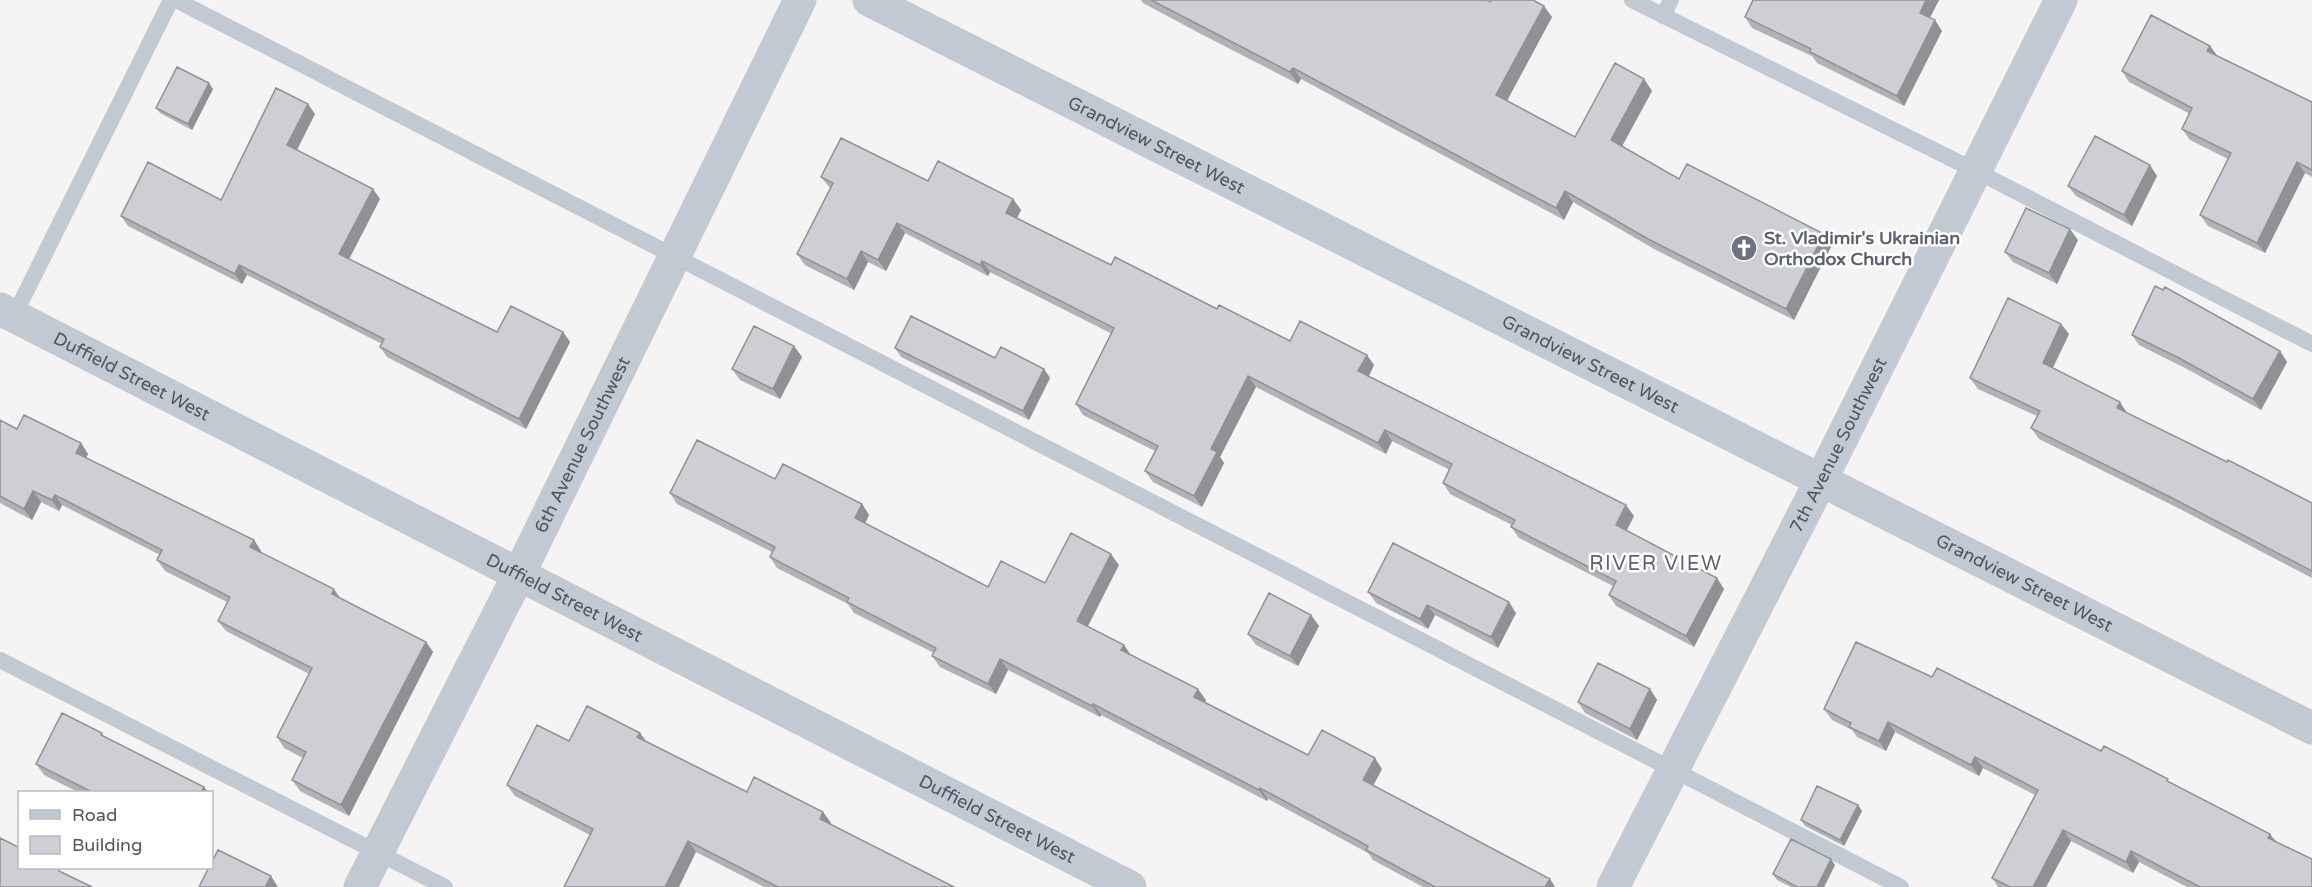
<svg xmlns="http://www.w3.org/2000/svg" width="2312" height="887" font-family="'Varela Round',sans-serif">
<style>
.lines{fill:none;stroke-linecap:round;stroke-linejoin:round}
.lane{stroke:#c1cad2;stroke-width:16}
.street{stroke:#c1cad2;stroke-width:33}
.wall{fill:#b0b2b7}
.shaded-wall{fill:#909195}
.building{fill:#cdcfd5;stroke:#909195;stroke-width:1.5}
.labels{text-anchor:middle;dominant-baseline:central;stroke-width:5;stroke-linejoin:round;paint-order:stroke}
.street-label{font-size:18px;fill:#4a5661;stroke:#fff}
.worship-label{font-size:18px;font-weight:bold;fill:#5b616d;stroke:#fff;text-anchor:start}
.neighbourhood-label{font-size:20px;letter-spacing:1.5px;fill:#5f6368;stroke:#fff}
</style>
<rect width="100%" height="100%" fill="#f5f3f3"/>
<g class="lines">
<!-- lane -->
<path class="lane" d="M176,0l1725,887
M1632,0l344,171 336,173
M1663,16l8,-16
M14,316l157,-316
M0,660l445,227"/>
<!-- street -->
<g class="street">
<path id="s1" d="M869,0l1443,728"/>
<path id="s2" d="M0,309l1130,578"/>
<path id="s3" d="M360,887l159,-313 281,-574"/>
<path id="s4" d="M1613,887l208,-407 240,-480"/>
</g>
</g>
<!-- wall -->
<path class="wall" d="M1141,0h346l3,2 62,15 -45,84 68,36 69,-58 8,12 -31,56 58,32 153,66 -38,75 -138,-70 -83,-48 -9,18 -263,-141 -3,5 -97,-50 -58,-31z
M1753,0h186l-9,18 12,13 -38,75 -87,-43 -5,-7 -60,-28 -7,-11z
M2210,46l7,10 95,46v75l-7,-4 -40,80 -57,-27 -8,-11 28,-56 -38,-19 -8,-11 8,-15 -61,-32 -7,-11z
M213,89l-21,41 -32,-17 -4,-5z
M315,114l-19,36 84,49 -31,60 148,73h66l7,10 -44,87 -139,-72 -7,-10 2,-3 -135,-69 -5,9 -114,-58 -7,-10 100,-16z
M2157,176l-25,50 -56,-30 -8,-10z
M821,177l107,4 85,18 8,11 -4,8 94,47 106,44 73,32 84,24 -5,11 265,140 -8,14 98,59 -30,58 -78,-41 -7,-11 4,-9 -94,-48 -8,-11 1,-2 -62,-31 -7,-11 7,-13 -58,-29 -6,13 -130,-67 -36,70 4,6 -22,44 -49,-25 -8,-11 10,-20 -72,-36 -7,-11 36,-70 -122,-62 -2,4 -83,-43 -19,38 -18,-9 -14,28 -49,-25 -8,-11 33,-66z
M2078,240l-21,44 -44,-22 -8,-10z
M2061,324l8,10 -16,34 74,45 185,90v75l-132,-69 -141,-70 -8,-11 6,-12 -59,-27 -8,-11z
M2132,335l148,16 7,11 -26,48 -74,-41 -48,-24z
M794,346l8,11 -22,42 -40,-19 -8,-11z
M895,348l100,10 49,11 6,9 -21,42 -128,-63z
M0,420l17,9 64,14 7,11 -2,4 168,82 7,11v1l73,37 6,9 86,44 7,10 -84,164 -49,-25 -8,-11 11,-22 -19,-10 -7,-11 32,-63 -83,-43 -8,-10 9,-19 -62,-31 -8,-11 3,-5 -98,-50 -3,6 -18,-9 -9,18 -32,-17z
M775,479l87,25 7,11 -4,9 123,63 57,-4 74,-18 -32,61 37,19 7,10 75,45 -1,2 103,53 74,14 -9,17 177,93 5,8h-132l-50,-27 -5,-7 -100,-54 -1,2 -166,-86 -1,2 -92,-47 -12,24 -56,-27 -8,-11 2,-3 -80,-40 -6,-9 -71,-36 -7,-11 2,-5 -95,-48 -7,-11z
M1368,592l148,21 -18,35 -63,-33 -7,14 -52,-26z
M1311,615l8,11 -21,40 -42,-21 -8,-11z
M1932,677l169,74 71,33 104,58 36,45h-125l-48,-25 -6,11 -62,-32 -25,46h-48l-6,-9 43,-83 -52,-27 -4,8 -84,-44 -9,19 -29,-14 -5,-7 -20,-10 -8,-11z
M1650,689l7,11 -20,40 -52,-27 -7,-11z
M102,733l3,5 99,49 4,5h-130l-34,-17 -8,-11z
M640,733l6,8 101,51 76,20 8,11v1l123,63h-190l-68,-35 -106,-17 -75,-39 -8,-11 62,-44z
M1858,805l4,6 -18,35 -39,-20 -4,-6z
M1835,865l-11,22h-33l-14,-7 -4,-6z"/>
<!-- shaded-wall -->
<path class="shaded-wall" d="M1926,0h13l-12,23 -7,-10z
M1544,6l8,11 -48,89 -8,-11z
M1935,20l7,11 -38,75 -7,-10z
M2210,46l8,11 -11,-6z
M1293,68l8,11 -3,5 -8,-12z
M1644,79l8,12 -33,61 -8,-12z
M209,83l4,6 -21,41 -4,-6z
M308,104l7,10 -21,42 -7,-11z
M2297,162l8,11 -40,80 -8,-10z
M2150,165l7,11 -25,50 -8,-11z
M373,189l7,10 -34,66 -7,-11z
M1565,191l8,11 -9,18 -8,-12z
M1013,199l8,11 -7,14 -8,-11z
M897,223l8,10 -19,38 -8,-11z
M2070,229l8,11 -21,44 -8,-11z
M1824,234l8,11 -38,75 -8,-11z
M861,251l7,11 -14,28 -7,-11z
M982,261l8,11 -2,4 -8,-11z
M239,265l8,10 -5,9 -7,-10z
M2061,324l8,10 -19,39 -7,-10z
M563,332l7,10 -44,87 -7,-10z
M794,346l8,11 -22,42 -7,-10z
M2280,351l7,11 -26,48 -8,-11z
M1367,355l7,10 -8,17 -8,-11z
M1044,369l6,9 -21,42 -6,-9z
M1248,376l8,11 -36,70 4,6 -22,44 -8,-11 17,-47z
M2120,402l7,11 -10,-5z
M1385,430l7,11 -6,13 -8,-11z
M81,443l7,11 -5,10 -7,-11z
M33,491l8,11 -9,18 -8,-11z
M55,495l7,10 -3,6 -7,-11z
M862,504l7,11 -7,14 -7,-11z
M1626,505l8,11 -10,20 -8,-11z
M254,540l7,11 -3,7 -8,-11z
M1111,554l8,11 -34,67 -8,-11z
M1717,578l7,11 -30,58 -8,-11z
M334,589l7,11 -9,-6z
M1509,602l7,11 -18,35 -7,-11z
M1427,605l8,10 -7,14 -8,-10z
M1311,615l8,11 -21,40 -8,-10z
M426,642l7,10 -84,164 -8,-11z
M1124,645l7,11 -10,-6z
M1000,659l8,11 -12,24 -8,-10z
M1198,689l8,11 -4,8 -8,-11z
M1650,689l7,11 -20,40 -7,-11z
M1093,704l8,11 -1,2 -8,-11z
M1888,722l7,10 -9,19 -7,-10z
M640,733l8,11 -11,-7z
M1975,757l8,11 -4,8 -8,-11z
M1375,758l7,11 -12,22 -7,-11z
M204,787l4,5h-7z
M1260,788l8,11 -1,2 -8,-11z
M1858,805l4,6 -18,35 -4,-6z
M823,812l8,11 -3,7 -8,-11z
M2063,830l8,11 -25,46h-13z
M2270,834l8,10 -10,-6z
M688,841l8,11 -17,35h-14z
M2131,851l8,11 -6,11 -7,-11z
M1831,859l4,6 -11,22h-7z
M271,876l7,11h-13z
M1550,879l5,8h-10z"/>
<!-- building -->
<path class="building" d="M1151,0h336l3,2 1,-2h42l11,6 -48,89 79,42 40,-74 29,16 -33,61 68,39 8,-15 137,70 -38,75 -138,-70 -83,-48 -9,17 -263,-140 -3,4z
M1753,0h173l-6,13 15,7 -38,76 -87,-44 1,-3 -66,-32z
M2151,15l59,31 -3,5 105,51v68l-15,-8 -40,81 -57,-28 31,-62 -49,-24 10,-21 -70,-37z
M177,67l32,16 -21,41 -32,-16z
M276,88l32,16 -21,41 86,44 -34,65 158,78 14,-26 52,26 -44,87 -139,-72 4,-8 -145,-74 -4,9 -114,-58 27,-54 73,38z
M2095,136l55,29 -26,50 -56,-29z
M841,138l87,43 10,-20 75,38 -7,14 105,52 4,-8 102,52 2,-4 71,36 10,-20 67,34 -9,16 268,134 -10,20 101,53 -31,58 -77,-41 7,-14 -105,-54 4,-7 -72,-37 9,-19 -67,-34 -7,13 -130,-67 -37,73 6,3 -23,44 -49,-25 13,-25 -82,-42 38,-76 -132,-67 -2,4 -83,-42 -19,37 -17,-9 -14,28 -50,-25 36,-71 -12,-6z
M2026,208l44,21 -21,44 -44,-21z
M2155,286l8,4 2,-3 115,64 -27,48 -74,-41 -47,-23z
M2008,298l53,26 -18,39 77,39 -3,6 110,54 1,-2 84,43v68l-140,-73 -141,-70 9,-17 -70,-33z
M911,316l84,42 6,-11 43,22 -21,42 -128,-63z
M754,326l40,20 -21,43 -41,-20z
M24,415l57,28 -5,10 178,87 -4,7 84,42 -2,5 94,48 -85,163 -49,-25 14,-28 -29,-15 35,-69 -94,-47 12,-24 -73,-37 5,-10 -107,-55 -3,5 -19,-9 -9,18 -24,-13v-76l17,9z
M697,440l78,39 8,-15 79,40 -7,14 133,69 13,-26 44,22 26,-50 40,21 -34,67 47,24 -3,5 77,39 -4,8 114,58 14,-25 53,28 -12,22 187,99 -5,8h-110l-69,-37 2,-4 -108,-58 -1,2 -166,-86 -1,2 -92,-47 -12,25 -56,-28 4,-8 -89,-46 2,-4 -79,-41 5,-10 -105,-54z
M1393,543l116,59 -18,35 -64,-32 -7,14 -52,-27z
M1269,593l42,22 -21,41 -42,-22z
M1856,642l76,35 5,-9 164,83 3,-5 64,33 -1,2 103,53 -2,4 44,21v28h-112l-69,-36 -5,11 -63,-32 -30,57h-23l-18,-9 46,-88 -63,-33 -4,8 -83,-43 -9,19 -30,-14 2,-4 -27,-14z
M1598,663l52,26 -20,40 -52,-27z
M587,706l53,27 -3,4 110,55 7,-15 69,35 -3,7 134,68h-176l-90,-46 -23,46h-101l29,-58 -86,-44 30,-60 32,16z
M62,713l40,20 -1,2 103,52 -3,5h-109l-56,-28z
M1817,786l41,19 -18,35 -39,-20z
M0,838l20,10v19h39l1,1 -1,3 33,16h-92z
M1791,839l40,20 -14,28h-20l-24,-13z
M218,850l53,26 -6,11h-66l10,-20h3v-5z"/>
<!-- icons -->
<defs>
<symbol id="church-disc" viewBox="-11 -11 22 22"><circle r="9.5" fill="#6b7280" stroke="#fff"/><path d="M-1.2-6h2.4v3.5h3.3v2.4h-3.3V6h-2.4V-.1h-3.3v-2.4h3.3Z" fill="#fff"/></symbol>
</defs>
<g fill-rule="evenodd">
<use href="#church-disc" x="1729" y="233" width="30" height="30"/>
</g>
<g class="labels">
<!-- street labels -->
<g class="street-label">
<text stroke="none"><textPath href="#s1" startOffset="322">Grandview Street West</textPath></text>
<text stroke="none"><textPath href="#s1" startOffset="808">Grandview Street West</textPath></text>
<text stroke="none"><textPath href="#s2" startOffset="148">Duffield Street West</textPath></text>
<text stroke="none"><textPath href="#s4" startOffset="496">7th Avenue Southwest</textPath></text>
<text stroke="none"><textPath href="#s3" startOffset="495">6th Avenue Southwest</textPath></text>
<text stroke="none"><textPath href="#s1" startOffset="1294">Grandview Street West</textPath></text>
<text stroke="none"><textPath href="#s2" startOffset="634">Duffield Street West</textPath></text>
<text stroke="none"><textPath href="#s2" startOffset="1120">Duffield Street West</textPath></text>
</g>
<!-- worship labels -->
<g class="worship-label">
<text x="1764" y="238">St. Vladimir's Ukrainian<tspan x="1764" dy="21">Orthodox Church</tspan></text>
</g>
<!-- neighbourhood labels -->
<g class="neighbourhood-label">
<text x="1656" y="564">RIVER VIEW</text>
</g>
</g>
<!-- legend -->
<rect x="18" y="791" width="195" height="78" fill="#ffffff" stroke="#b7bbc0" stroke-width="1.5"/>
<rect x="30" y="810" width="30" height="9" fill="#c1cad2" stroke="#b7bbc0" stroke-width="1.5"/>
<text x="72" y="821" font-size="18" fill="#4a5661">Road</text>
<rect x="30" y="836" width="30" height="18" fill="#cdcfd5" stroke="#b7bbc0" stroke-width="1.5"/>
<text x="72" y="851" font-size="18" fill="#4a5661">Building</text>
</svg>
